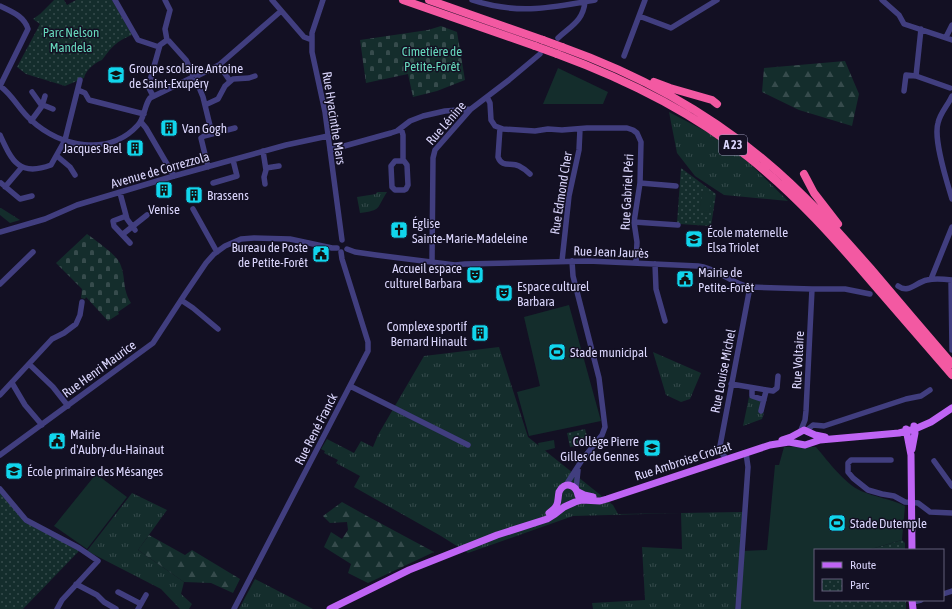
<svg xmlns="http://www.w3.org/2000/svg" width="952" height="609" font-family="'Asap Condensed',sans-serif">
<style>
.grass{fill:url(#grass-tufts)}
.forest{fill:url(#forest-firs)}
.cemetery{fill:url(#cemetery-stones)}
.park{fill:url(#park-dots)}
.garden{fill:#142d2c}
.lines{fill:none;stroke-linecap:round;stroke-linejoin:round}
.minor{stroke:#413e7f;stroke-width:5.5}
.major{stroke:#bf64f4;stroke-width:7}
.highway{stroke:#f359a2;stroke-width:8}
.highway-bridge{stroke:#f359a2;stroke-width:8}
.labels{text-anchor:middle;dominant-baseline:central;stroke-width:3;stroke-linejoin:round;paint-order:stroke}
.shield{fill:#131023;stroke:#9e9abb;stroke-width:1}
.shield-label{font-size:12px;font-weight:bold;fill:#dad5fc}
.park-label{font-size:13px;fill:#66d7bb;stroke:#131023}
.poi-label{font-size:13px;fill:#dad5fc;stroke:#131023;text-anchor:start}
.street-label{font-size:13px;fill:#dad5fc;stroke:#131023}
</style>
<defs>
<pattern id="grass-tufts" width="24" height="20" patternUnits="userSpaceOnUse"><rect width="24" height="20" fill="#142d2c"/><path d="M3 7l-1-3M5 7V3M7 7l1-3M15 17l-1-3M17 17v-4M19 17l1-3" fill="none" stroke="#364b4c"/></pattern>
<pattern id="forest-firs" width="22" height="20" patternUnits="userSpaceOnUse"><rect width="22" height="20" fill="#142d2c"/><path d="M5 1l3.5 6h-7zM16 11l3.5 6h-7z" fill="#364b4c"/></pattern>
<pattern id="cemetery-stones" width="16" height="16" patternUnits="userSpaceOnUse"><rect width="16" height="16" fill="#142d2c"/><path d="M2 7V4a2 2 0 0 1 4 0v3zM10 15v-3a2 2 0 0 1 4 0v3z" fill="#364b4c"/></pattern>
<pattern id="park-dots" width="8" height="8" patternUnits="userSpaceOnUse"><rect width="8" height="8" fill="#142d2c"/><path d="M2 2h.1M6 6h.1" fill="none" stroke="#364b4c" stroke-width="1.8" stroke-linecap="round"/></pattern>
</defs>
<rect width="100%" height="100%" fill="#131023"/>
<!-- grass -->
<path class="grass" d="M669,112l40,21 37,27 42,41 -64,-6 -29,-19 -18,-23z
M377,192h10c-11,17 -5,18 -27,21l-3,-16 19,-3z
M0,208h1l19,12 -10,3 -10,-8z
M499,347l29,90 85,68 5,9 124,-2v39l-7,58h-142l-1,-6 53,-3 -3,-53 40,2 -1,-36 -108,3 -105,37 -27,-17 -87,-49 6,-11 -24,-13 2,-3 -14,-7 1,-2 -4,-2 6,-10 27,14 7,-12 12,6 5,-12 46,-79z
M653,352l48,21 -11,26 -9,3 -15,-7z
M749,397l11,3 2,2 -2,10 4,1 -2,6 -19,7z
M132,493l35,17 -29,40 46,32 -3,12 11,10 -3,5h-9l-19,-20 -74,-38z
M255,579l58,30h-74z"/>
<!-- forest -->
<path class="forest" d="M845,61l14,33 -7,32 -53,-16 -37,-18 2,-24z
M342,502l25,14 67,36 -66,31 -20,-10 3,-9 -27,-17 7,-15 11,7 6,-9 -1,-8 -17,1 -7,-7z
M149,535l36,20 7,-5 48,29 -7,14 -22,-10 -27,-1 -46,-32z"/>
<!-- cemetery -->
<path class="cemetery" d="M441,26l16,6 8,48 -28,11 -24,6 -5,-23 -42,9 -6,-43 68,-10z
M87,234c9,7 31,21 34,32 5,14 1,22 10,37l-13,9 1,2 -11,7 -22,-24 -1,2 -4,-1 1,-9 -26,-26z"/>
<!-- park -->
<path class="park" d="M54,0h10l3,5 9,-5h36l20,35c-17,7 -20,12 -30,25 -8,3 -16,10 -18,18l-19,8 -39,-12 -9,-7 23,-43 -7,-5 7,-5z
M681,168l35,26 -5,32 -32,-2 -2,-1z
M585,429l2,7 -11,10 -6,1 -3,-14z
M0,490l24,30 -1,1 25,12 31,18 -56,58h-23z
M902,540l3,3v7h-37z
M827,600h79v9h-79z"/>
<!-- garden -->
<path class="garden" d="M558,68l50,24 -5,12h-60z
M703,191l10,3 -4,19 -10,-2z
M569,305l32,116 -72,15 -12,-44 23,-6 -16,-69z
M554,440l1,8 -15,4 -2,-9z
M784,447h32c12,14 28,36 45,44 14,6 30,8 44,15l-3,34 -34,10h-53v50h12v9h-92l7,-58 25,-1 8,-85h4z
M96,474l31,23 -40,52 -33,-23z"/>
<g class="lines">
<!-- minor -->
<path class="minor" d="M115,0l23,40 21,7
M165,0l5,10 -5,19 2,11
M272,0l32,37 8,3
M323,0l-11,33v19l13,60 17,128
M472,0c45,15 78,8 123,0
M882,0l17,15 5,9 48,16
M0,6c12,6 24,10 28,23l-28,57
M639,16l32,12 46,-28
M946,37l6,-12
M558,38c13,-12 25,-17 27,-36
M167,40l2,1 17,19 7,15
M624,56l21,-56
M219,65l11,16
M197,76l22,-11 62,-54
M916,76l5,-47
M196,80l7,17 9,37
M0,86c13,9 19,24 31,34 29,27 78,37 107,5 7,-8 6,-19 12,-27l41,-20
M78,90l7,3 4,7 55,14
M904,91l2,-16 10,1 34,12
M32,92l10,14
M153,96l-4,-8v-4l11,-39 7,-5
M952,96c-4,9 -12,17 -14,27 -5,16 9,59 14,76
M487,97l3,6 1,17 4,6 8,3 32,2 13,-2 14,1 25,-2h40l6,2 4,3 4,9 -1,41 -6,39 3,20 -1,21
M43,105l10,4
M205,105l13,-6 7,-13 8,-7 16,-1 6,-2
M31,121l11,-15 3,-10
M141,122l5,6 28,48
M401,128l2,7v26
M500,128l-2,29c4,11 13,5 21,9 4,2 8,5 11,8
M0,135c12,26 19,42 51,30l14,-25 15,-60
M330,150l61,-17 6,-2 13,-10 13,-5 22,-5 26,-2
M263,151l3,19 -2,7 1,7
M57,156l13,11 5,8
M395,161h9l3,4 1,20 -2,4 -2,1h-9l-3,-3 -1,-21z
M208,167l-7,-29 3,-2 31,-8
M266,168l13,-2
M1,183l19,16 12,-3
M213,183l24,-7 -4,-16
M640,183l36,3
M5,187l17,-20
M120,193l7,26 8,11
M193,209l24,43
M126,216l-13,5 1,5 16,17
M634,222l44,3
M0,232l45,-13 32,-14 97,-29 112,-31 42,-9
M123,234l24,-19
M347,249l8,3 21,3 79,10 10,-1 123,-3 110,5c19,2 34,18 52,21l62,2h33l25,5
M562,261l7,-65 10,-46 1,-21
M432,262l1,-104 2,-8 36,-41 38,-29 31,-26
M655,264l1,25 9,32
M931,279l21,-52
M951,280l1,70
M0,284l33,-32
M898,286c11,8 18,-4 29,-6 8,-2 17,-1 25,0
M181,300l12,8 25,21
M29,364l24,23 15,19
M12,383l13,22 17,20
M731,384l42,7 4,-3 1,-12
M350,386l118,59
M752,388v8l12,4
M0,395l52,-56 12,-6 12,-9 4,-9 2,-13
M761,411l5,-20
M801,430l4,-10 1,-9 6,-122
M807,430l6,-5 11,1 82,-27 15,-3 9,-6
M0,455l153,-112 32,-49 21,-31 8,-9 11,-8 16,-7 13,-1 36,1 42,9h5
M725,457l-5,-6v-5l30,-159
M891,460h-40l-3,3v9l5,6 15,12 14,4 12,2 11,6 13,1 12,9 22,1
M934,461l18,25
M566,485l16,-25 20,-25 3,-8 -6,-49 -26,-102 -1,-15
M0,489l26,31 53,28 19,13 -36,39 -5,9
M576,489l2,-19
M76,584l21,11 7,7 12,7
M118,592l23,12
M943,594l9,-3
M913,602l8,-2
M138,609l8,-14
M234,609l134,-258v-9l-26,-83 -1,-7
M738,609l10,-142 -2,-14"/>
<!-- major -->
<path class="major" d="M906,429l5,26 1,95
M782,440l9,-3 13,-7 11,5 10,2
M912,449l3,-16 -1,-7
M578,492l6,3 9,2
M549,513c11,-8 8,-11 10,-21 5,-11 17,-8 19,3
M912,600l1,9
M330,609l79,-39 88,-35 50,-16 8,-5 9,-7 11,-5 7,-2 18,1 7,-2 163,-54 19,-3 16,3 15,-5 79,-7 16,-4 16,-7 21,-14"/>
<!-- highway -->
<path class="highway" d="M403,0l132,46
M429,0l114,40
M562,47c73,26 142,63 201,112 40,33 74,71 108,110 27,32 54,63 81,95
M557,54c68,25 134,57 191,103 48,38 88,83 127,129 26,30 51,59 77,89
M654,82l16,6 42,12 5,4
M804,174l10,19 24,31"/>
<!-- highway-bridge -->
<path class="highway-bridge" d="M543,40l19,7
M535,46l22,8"/>
</g>
<!-- icons -->
<defs>
<symbol id="school-square" viewBox="-11 -11 22 22"><rect x="-9" y="-9" width="18" height="18" rx="4" fill="#11d5ec" stroke="#131023"/><path d="M0-5L7-2L0 1L-7-2ZM-4 1L0 2.5L4 1V4Q0 6-4 4Z" fill="#111"/></symbol>
<symbol id="building-square" viewBox="-11 -11 22 22"><rect x="-9" y="-9" width="18" height="18" rx="4" fill="#11d5ec" stroke="#131023"/><path d="M-4-6H4V6H1V3H-1V6H-4ZM-2.5-4.3h1.7v1.8h-1.7ZM.8-4.3h1.7v1.8H.8ZM-2.5-1h1.7V.8h-1.7ZM.8-1h1.7V.8H.8Z" fill="#111"/></symbol>
<symbol id="church-square" viewBox="-11 -11 22 22"><rect x="-9" y="-9" width="18" height="18" rx="4" fill="#11d5ec" stroke="#131023"/><path d="M-1.2-6h2.4v3.5h3.3v2.4h-3.3V6h-2.4V-.1h-3.3v-2.4h3.3Z" fill="#111"/></symbol>
<symbol id="civic-square" viewBox="-11 -11 22 22"><rect x="-9" y="-9" width="18" height="18" rx="4" fill="#11d5ec" stroke="#131023"/><path d="M-.6-6.5H3V-4.5H.6V-3L4-1V1h2V6H-6V1h2V-1L-.6-3ZM-1.2 2.5V6h2.4V2.5Z" fill="#111"/></symbol>
<symbol id="theatre-square" viewBox="-11 -11 22 22"><rect x="-9" y="-9" width="18" height="18" rx="4" fill="#11d5ec" stroke="#131023"/><path d="M-5-5.5Q0-4 5-5.5V0Q5 5 0 6Q-5 5-5 0ZM-3.3-2.5H-1v1.5H-3.3ZM1-2.5H3.3v1.5H1ZM-2.8 1Q0 5.5 2.8 1Z" fill="#111"/></symbol>
<symbol id="stadium-square" viewBox="-11 -11 22 22"><rect x="-9" y="-9" width="18" height="18" rx="4" fill="#11d5ec" stroke="#131023"/><path d="M0-5a6.5 5 0 1 0 0 10a6.5 5 0 1 0 0-10ZM-3.5-1.8h7v3.6h-7Z" fill="#111"/></symbol>
</defs>
<g fill-rule="evenodd">
<use href="#school-square" x="106" y="65" width="20" height="20"/>
<use href="#building-square" x="159" y="118" width="20" height="20"/>
<use href="#building-square" x="125" y="138" width="20" height="20"/>
<use href="#building-square" x="154" y="180" width="20" height="20"/>
<use href="#building-square" x="184" y="185" width="20" height="20"/>
<use href="#church-square" x="389" y="220" width="20" height="20"/>
<use href="#school-square" x="684" y="229" width="20" height="20"/>
<use href="#civic-square" x="311" y="244" width="20" height="20"/>
<use href="#theatre-square" x="465" y="265" width="20" height="20"/>
<use href="#civic-square" x="675" y="269" width="20" height="20"/>
<use href="#theatre-square" x="494" y="283" width="20" height="20"/>
<use href="#building-square" x="470" y="323" width="20" height="20"/>
<use href="#stadium-square" x="547" y="342" width="20" height="20"/>
<use href="#civic-square" x="47" y="431" width="20" height="20"/>
<use href="#school-square" x="642" y="438" width="20" height="20"/>
<use href="#school-square" x="4" y="461" width="20" height="20"/>
<use href="#stadium-square" x="827" y="513" width="20" height="20"/>
</g>
<g class="labels">
<!-- shield labels -->
<rect class="shield" x="719" y="135" width="28" height="20" rx="3"/>
<g class="shield-label">
<text x="733" y="145">A 23</text>
</g>
<!-- park labels -->
<g class="park-label">
<text x="71" y="32">Parc Nelson<tspan x="71" dy="15">Mandela</tspan></text>
<text x="432" y="51">Cimetière de<tspan x="432" dy="15">Petite-Forêt</tspan></text>
</g>
<!-- poi labels -->
<g class="poi-label">
<text x="129" y="68">Groupe scolaire Antoine<tspan x="129" dy="15">de Saint-Exupéry</tspan></text>
<text x="182" y="128">Van Gogh</text>
<text x="122" y="148" text-anchor="end">Jacques Brel</text>
<text x="207" y="195">Brassens</text>
<text x="164" y="209" text-anchor="middle">Venise</text>
<text x="412" y="223">Église<tspan x="412" dy="15">Sainte-Marie-Madeleine</tspan></text>
<text x="707" y="232">École maternelle<tspan x="707" dy="15">Elsa Triolet</tspan></text>
<text x="308" y="247" text-anchor="end">Bureau de Poste<tspan x="308" dy="15">de Petite-Forêt</tspan></text>
<text x="462" y="268" text-anchor="end">Accueil espace<tspan x="462" dy="15">culturel Barbara</tspan></text>
<text x="698" y="272">Mairie de<tspan x="698" dy="15">Petite-Forêt</tspan></text>
<text x="517" y="286">Espace culturel<tspan x="517" dy="15">Barbara</tspan></text>
<text x="467" y="326" text-anchor="end">Complexe sportif<tspan x="467" dy="15">Bernard Hinault</tspan></text>
<text x="570" y="352">Stade municipal</text>
<text x="70" y="434">Mairie<tspan x="70" dy="15">d'Aubry-du-Hainaut</tspan></text>
<text x="639" y="441" text-anchor="end">Collège Pierre<tspan x="639" dy="15">Gilles de Gennes</tspan></text>
<text x="27" y="471">École primaire des Mésanges</text>
<text x="850" y="523">Stade Dutemple</text>
</g>
<!-- street labels -->
<g class="street-label">
<text transform="translate(334 118) rotate(81)">Rue Hyacinthe Mars</text>
<text transform="translate(446 123) rotate(-49)">Rue Lénine</text>
<text transform="translate(160 170) rotate(-16)">Avenue de Correzzola</text>
<text transform="translate(627 192) rotate(-87)">Rue Gabriel Péri</text>
<text transform="translate(561 193) rotate(-81)">Rue Edmond Cher</text>
<text transform="translate(611 252) rotate(2)">Rue Jean Jaurès</text>
<text transform="translate(798 360) rotate(-87)">Rue Voltaire</text>
<text transform="translate(99 369) rotate(-36)">Rue Henri Maurice</text>
<text transform="translate(723 371) rotate(-79)">Rue Louise Michel</text>
<text transform="translate(316 429) rotate(-63)">Rue René Franck</text>
<text transform="translate(683 461) rotate(-18)">Rue Ambroise Croizat</text>
</g>
</g>
<!-- legend -->
<rect x="814" y="549" width="130" height="52" fill="#131023" stroke="#635f7a"/>
<rect x="822" y="562" width="20" height="6" fill="#bf64f4" stroke="#635f7a"/>
<text x="850" y="569" font-size="12" fill="#dad5fc">Route</text>
<rect x="822" y="579" width="20" height="12" fill="url(#park-dots)" stroke="#635f7a"/>
<text x="850" y="589" font-size="12" fill="#dad5fc">Parc</text>
</svg>
